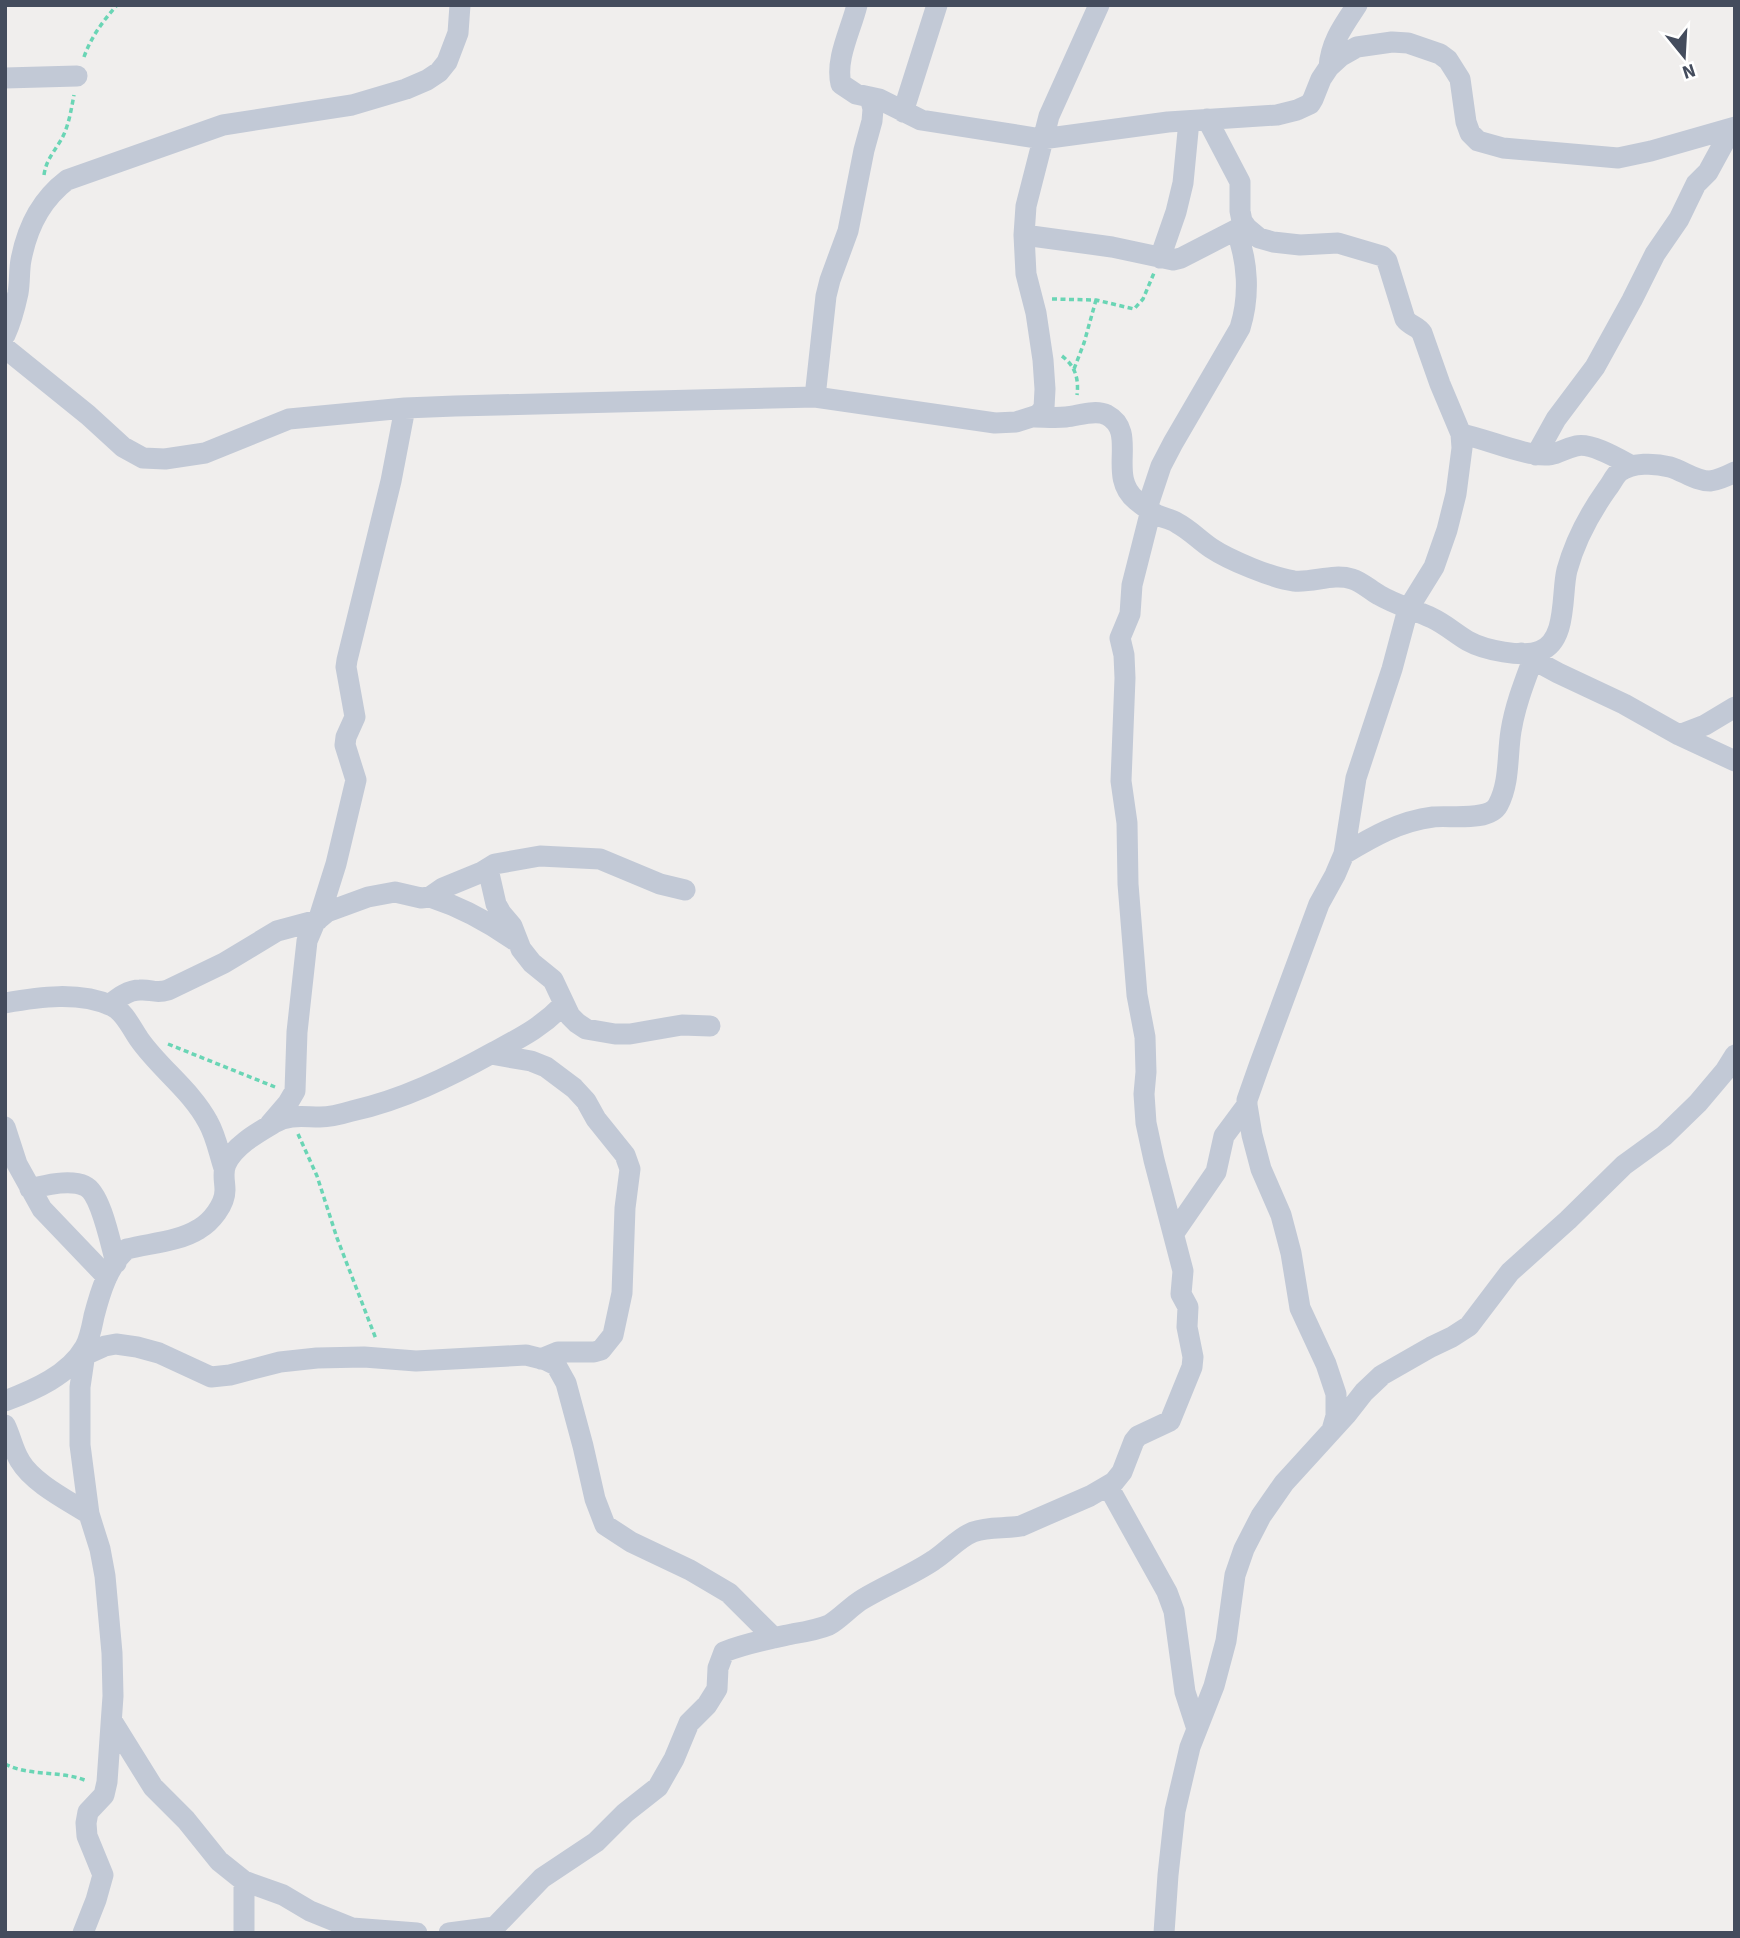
<svg xmlns="http://www.w3.org/2000/svg" width="1740" height="1938" font-family="'Source Sans 3',sans-serif">
<style>
.lines{fill:none;stroke-linecap:round;stroke-linejoin:round}
.path{stroke:#6ad5b5;stroke-width:3.5;stroke-dasharray:5 3.5;stroke-linecap:butt}
.minor{stroke:#c2c9d6;stroke-width:21}
</style>
<rect width="100%" height="100%" fill="#f0eeed"/>
<g class="lines">
<!-- path -->
<path class="path" d="M84,57c7,-20 19,-36 33,-52
M44,175c2,-15 10,-23 17,-35 8,-14 10,-30 13,-45
M1052,299l44,1 38,9 9,-10 11,-26
M1062,356c13,10 17,22 15,39
M1074,369l10,-26 12,-43
M168,1044l107,43
M298,1134l19,42 20,62 39,101
M5,1764c26,13 56,6 82,17"/>
<!-- minor -->
<path class="minor" d="M857,5c-6,25 -22,54 -16,79l15,10 23,5 42,21 121,19 126,-17 109,-7 20,-5 13,-6 3,-5 8,-20 8,-12 12,-11 16,-9 35,-5 16,1 32,11 8,6 12,19 6,43 4,11 8,8 25,7 115,10 33,-7 84,-24
M1329,67c2,-25 14,-41 28,-62
M5,78l72,-2
M903,112l34,-107
M1207,119l33,63v29l2,10 5,7 12,10 14,4 27,3 38,-2 44,13 5,5 18,58c5,7 13,7 17,14l18,51 21,50 1,14 -6,46 -9,36 -13,37 -26,42 -16,60 -36,109 -12,76 -9,21 -16,29 -60,162 -12,34v5l5,30 9,34 20,46 10,38 9,55 26,56 10,30v22l-4,14
M1024,235l88,12 61,13 8,-2 64,-33
M1160,258l16,-46 7,-29 6,-62
M5,335c6,-13 10,-28 13,-42 2,-11 1,-23 3,-33 6,-32 21,-61 46,-80l156,-55 129,-20 54,-16 21,-9 12,-8 8,-10 11,-29 2,-28
M5,348l83,67 35,32 20,11 22,1 40,-6 84,-34 116,-11 50,-2 360,-9 180,26 21,-1 22,-7 6,-7 1,-19 -2,-29 -7,-47 -10,-39 -2,-39 2,-29 23,-90 50,-111
M815,397l11,-101 4,-16 18,-49 16,-81 8,-29 1,-12 -3,-12
M1034,417c10,0 21,1 32,0 12,-1 29,-8 41,-2 32,17 -1,61 29,85 6,5 14,11 21,15 6,3 14,4 20,8 12,6 22,17 34,25 18,12 61,30 83,33 19,2 39,-8 58,-2 10,3 18,11 27,16 17,10 36,15 53,23 13,6 24,16 36,23 16,9 55,17 72,10 28,-11 21,-58 27,-81 8,-29 23,-57 40,-81 4,-5 7,-12 12,-17 13,-10 36,-9 51,-5 14,4 25,14 40,14 9,-1 17,-5 25,-9
M1461,434c25,5 48,16 73,20 23,4 24,-4 42,-8 15,-4 43,13 56,20
M1536,455l20,-36 39,-52 37,-67 23,-46 24,-35 17,-35 12,-12 24,-44
M1147,508l14,-42 12,-23 67,-115c10,-32 8,-67 -4,-98
M1521,653l37,20 66,31 55,31 56,26
M1679,735l26,-10 30,-18
M1344,854c28,-17 56,-33 89,-37 17,-2 56,5 65,-12 12,-22 9,-50 13,-74 4,-25 13,-48 22,-72
M488,869l8,35 5,9 11,13 9,23 11,14 21,17 17,36 7,7 9,6 29,5h15l52,-9 28,1
M430,897c31,10 57,24 84,43
M319,918l17,-54 20,-84 -11,-35 1,-8 9,-20 -9,-50 1,-7 44,-179 14,-73
M5,1003c34,-6 74,-12 107,3 12,5 20,23 27,33 21,30 52,51 69,83 8,14 11,31 16,46
M109,1005c9,-7 19,-15 31,-15 11,-1 15,4 28,0l56,-27 53,-32 41,-11
M491,1054l40,7 15,6 28,21 12,13 10,18 29,36 5,14 -5,39 -3,85 -9,42 -12,15 -7,2h-36l-17,7
M270,1124l18,-21 7,-12 2,-59 10,-91 8,-19 12,-10 41,-15 27,-5 26,6 9,-1 13,-9 39,-16 13,-8 45,-8 60,3 60,25 25,6
M5,1127l12,37 25,45 65,68
M30,1189c15,-4 40,-10 55,-3 16,7 26,60 31,77
M1174,1233l42,-61 8,-36 23,-31
M85,1355l20,-9 11,-2 21,3 22,6 52,24 19,-2 50,-13 37,-4 47,-1 52,4 110,-6 20,5 10,5 10,18 17,63 12,53 10,26 26,17 59,28 39,23 45,45
M5,1401c29,-11 64,-26 80,-54 5,-9 7,-21 9,-31 6,-23 14,-51 33,-67 24,-6 51,-7 72,-20 12,-7 26,-24 26,-39 0,-9 -3,-17 1,-26 8,-18 31,-31 48,-41 15,-9 29,-6 46,-6 11,0 22,-3 32,-6 50,-11 97,-34 142,-59 28,-15 48,-25 70,-48
M5,1425c6,12 8,25 15,36 13,22 47,39 69,53
M1108,1486l59,106 7,19 11,81 12,37
M112,1721l41,66 33,33 33,41 25,20 39,14 27,16 42,17 65,5
M83,1933l13,-33 7,-25 -16,-39 -1,-13 2,-11 16,-17 3,-13 6,-86 -1,-43 -7,-77 -5,-27 -11,-35 -9,-69v-58l6,-41
M244,1933v-52
M449,1933l46,-6
M489,1933l53,-55 54,-36 29,-29 33,-26 16,-28 15,-36 18,-18 10,-16 1,-21 6,-16c22,-9 45,-13 68,-18 12,-2 25,-4 37,-9 12,-7 22,-19 34,-26 23,-14 49,-24 71,-39 14,-9 24,-22 39,-28 16,-6 32,-3 48,-6l69,-30 24,-14 8,-10 12,-31 4,-5 32,-15 22,-54 1,-10 -6,-30 1,-20 -7,-13 2,-23 -29,-111 -8,-37 -2,-29 2,-22 -1,-35 -8,-42 -9,-111 -1,-61 -6,-42 4,-103 -1,-23 -4,-17 10,-24 2,-29 19,-75
M1164,1933l4,-58 7,-64 15,-64 24,-61 12,-45 9,-66 9,-26 17,-33 23,-33 62,-68 18,-23 18,-17 49,-28 21,-10 17,-11 41,-54 58,-52 56,-55 40,-29 34,-33 27,-32 10,-16"/>
</g>
<!-- border -->
<rect width="1740" height="1938" fill="none" stroke="#444c5d" stroke-width="14"/>
<!-- north arrow -->
<g transform="translate(1684 56) rotate(162)" stroke="#ffffff" stroke-width="5" paint-order="stroke">
<path d="M0-5L12 26L0 18L-12 26Z" fill="#444c5d"/>
<text y="-10" font-size="19" font-weight="bold" text-anchor="middle" fill="#444c5d">N</text>
</g>
</svg>
